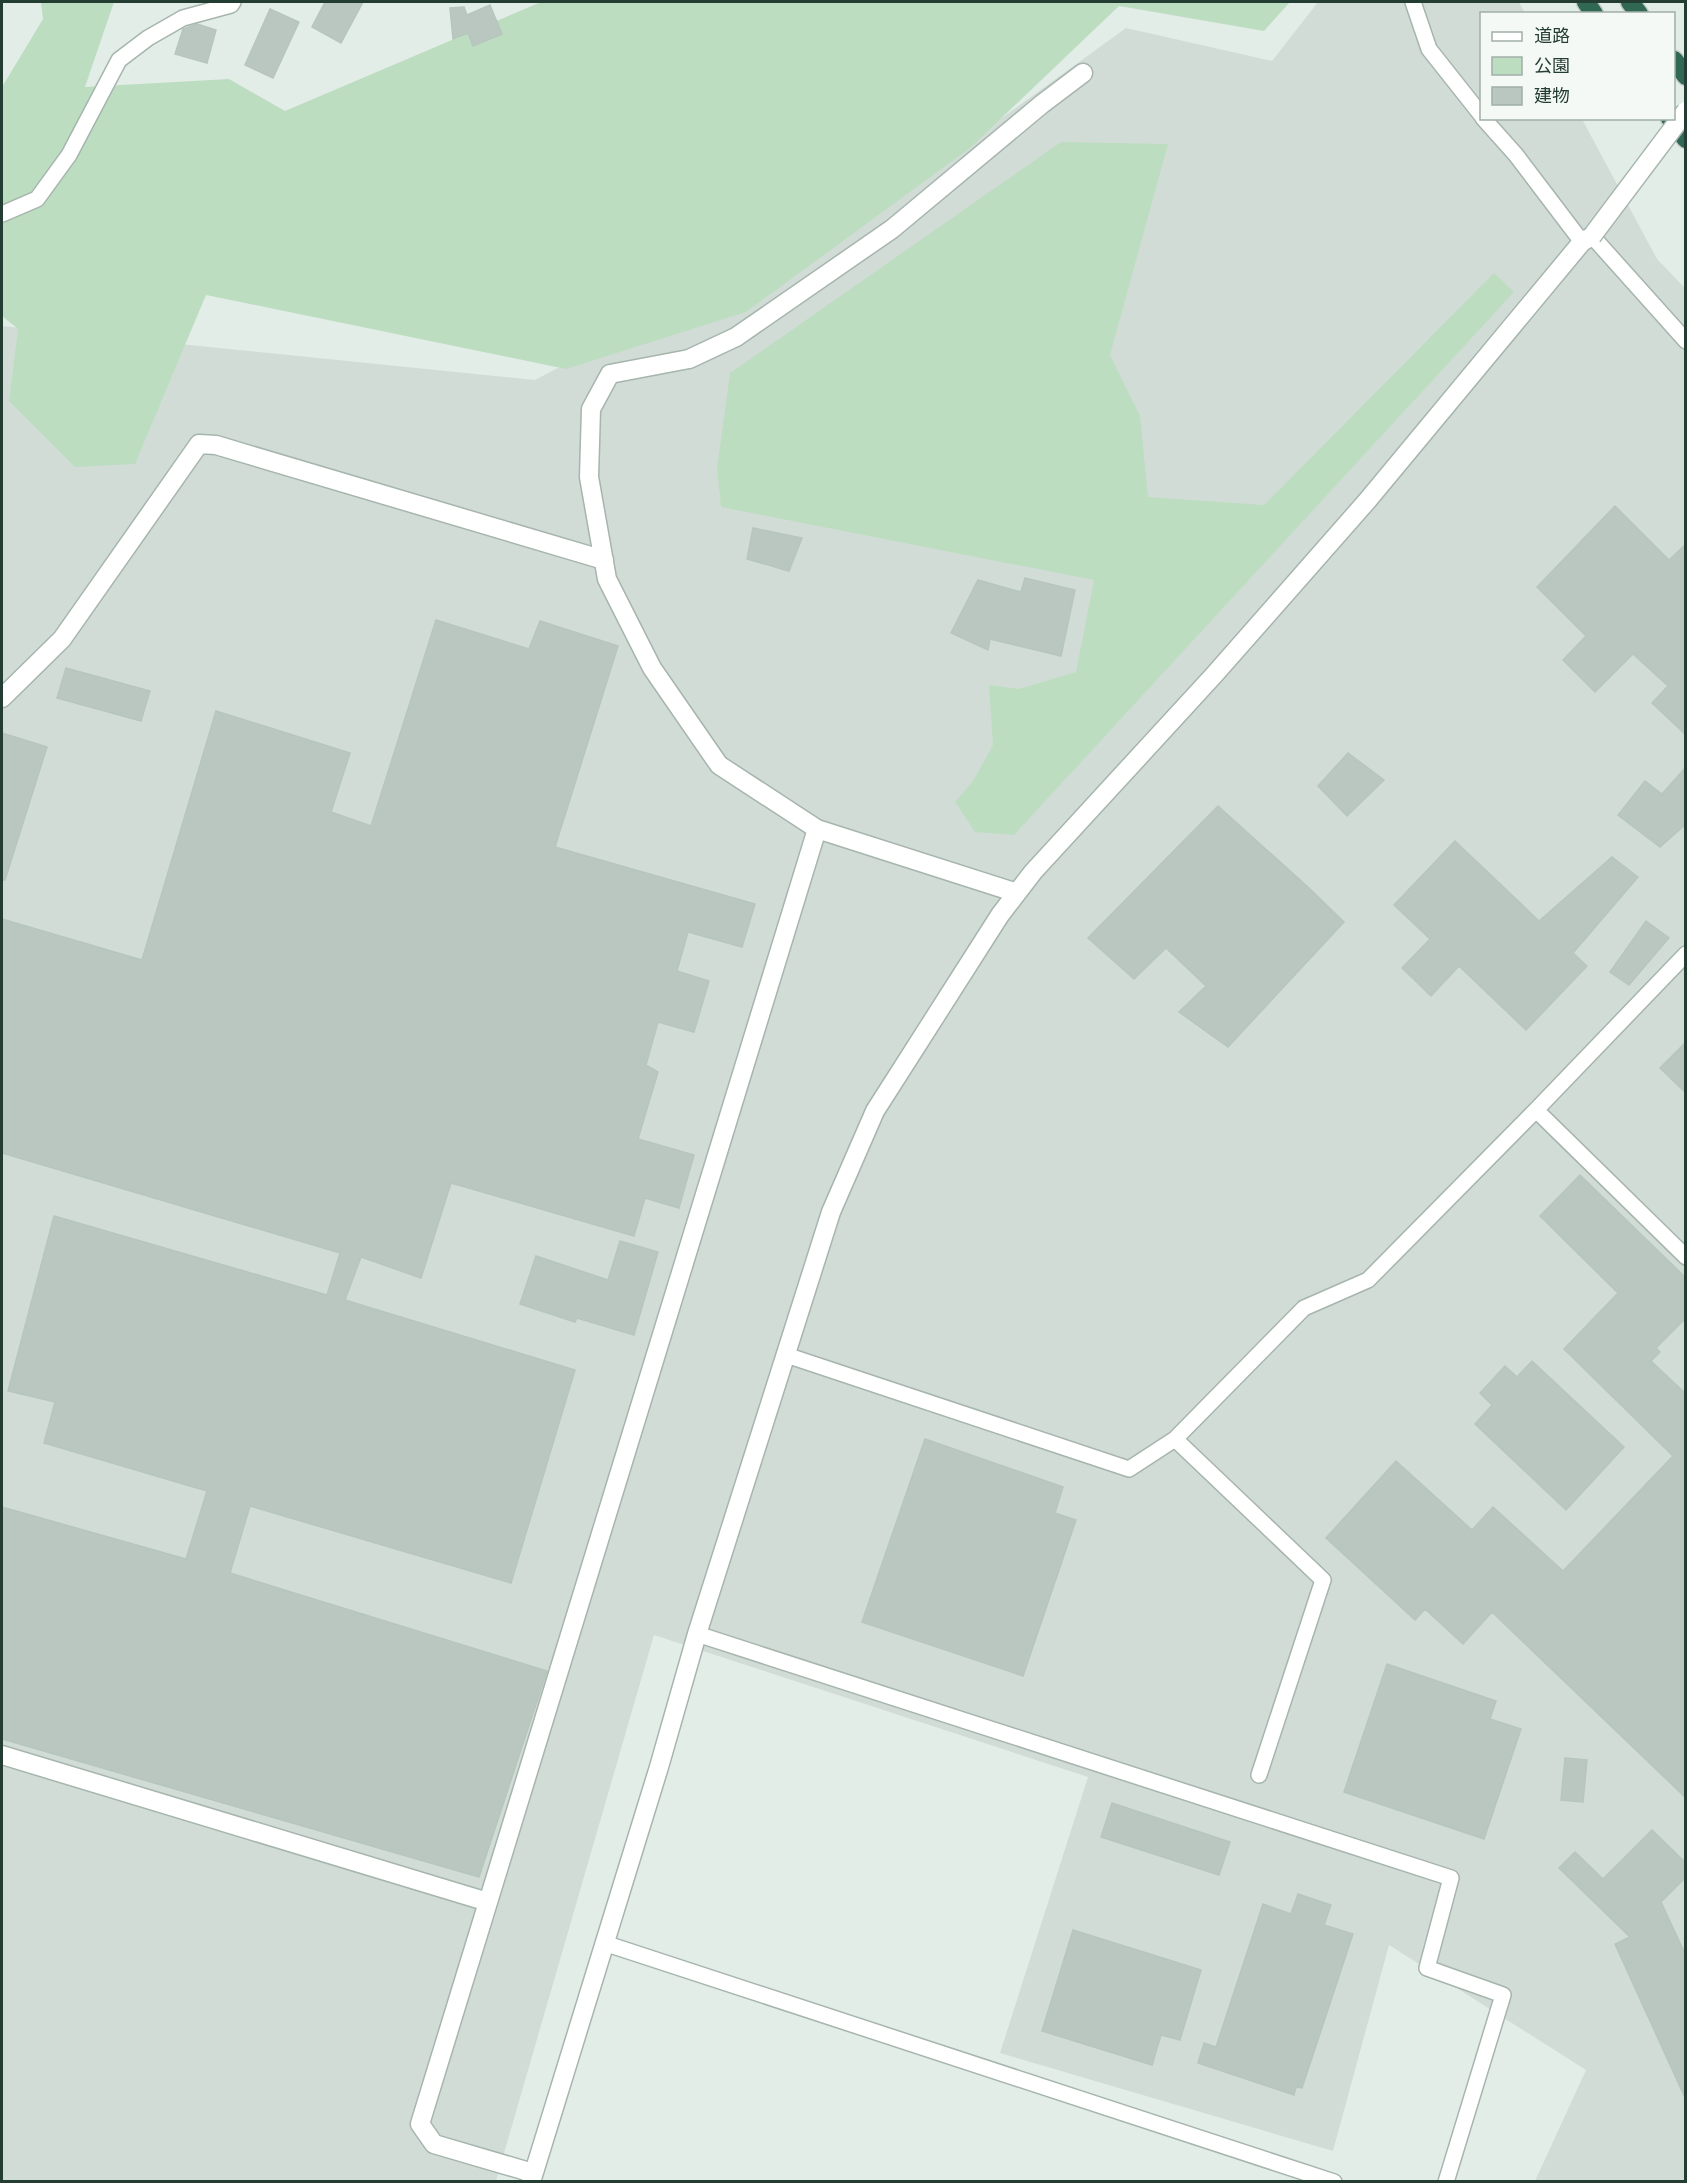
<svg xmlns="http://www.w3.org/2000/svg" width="1687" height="2183" font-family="'Source Sans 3','Noto Sans JP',sans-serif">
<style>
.built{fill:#d2dcd6}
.green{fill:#bdddc1}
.building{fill:#b9c7c0;stroke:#b6c6bd;stroke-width:1.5}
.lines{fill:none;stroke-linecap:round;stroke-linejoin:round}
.minor-casing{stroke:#a6b5ad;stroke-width:18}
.tertiary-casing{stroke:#a6b5ad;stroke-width:21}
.motorway-casing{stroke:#c2c9c6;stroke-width:21}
.minor{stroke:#fff;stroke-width:15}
.tertiary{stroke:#fff;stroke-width:18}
.motorway{stroke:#316855;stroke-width:18}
.tertiary-bridge-casing{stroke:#a6b5ad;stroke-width:21;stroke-linecap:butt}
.tertiary-bridge{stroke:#fff;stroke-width:18}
</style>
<rect width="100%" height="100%" fill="#e3ede7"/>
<!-- built -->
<path class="built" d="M1318,2h201l6,11 -43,1v104l100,1 75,140 28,29v1893h-150l51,-111 -197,-125 -56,206 -333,-98 88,-276 -434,-142 -158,546h-494v-1855l533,54 391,-207 200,-145 146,33z"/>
<!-- green -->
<path class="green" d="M41,2h73l-29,85 144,-8 56,32 256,-109h749l-26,29 -145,-25 -149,142 -224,164 -180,57 -360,-74 -71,169 -60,3 -66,-66 9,-72 -16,-13v-229l41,-68z
M1061,142l107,2 -58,211 30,61 8,81 116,8 230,-232 20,19 -500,543 -39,-3 -20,-30 18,-21 20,-36 -4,-60 30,4 57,-17 18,-92 -373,-73 -4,-39 13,-95z"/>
<!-- building -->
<path class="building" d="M325,2h38l-22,41 -29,-16z
M490,5l12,29 -29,12 -5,-13 -15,6 -3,-31 14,-1 3,8z
M270,9l29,13 -26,56 -28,-13z
M197,24l19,6 -9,33 -32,-9 8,-25z
M1615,506l54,54 17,-16v191l-34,-32 16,-17 -35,-32 -38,38 -32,-32 23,-24 -49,-49z
M753,528l49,10 -13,33 -42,-12z
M1025,578l50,12 -14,66 -71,-17 -2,11 -37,-17 27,-53 43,12z
M436,620l93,29 11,-28 78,25 -63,201 200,57 -13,43 -54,-15 -11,39 32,10 -15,51 -36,-10 -12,43 12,7 -20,67 56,16 -15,53 -34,-10 -11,38 -183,-53 -30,95 -60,-21 -16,43 230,70 -64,213 -261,-77 -20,67 317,98 -68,206 -477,-138v-232l184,52 21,-68 -163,-48 11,-41 -47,-11 46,-175 273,79 13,-42 -338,-100v-234l140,41 74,-249 134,42 -19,59 40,14z
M66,668l84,23 -9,30 -84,-23z
M2,733l45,14 -42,133h-3z
M1348,753l36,27 -37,36 -29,-30z
M1686,767v57l-26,23 -42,-32 27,-34 17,13z
M1218,806l91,82 35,34 -116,125 -49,-35 27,-26 -40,-38 -32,31 -46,-41z
M1455,841l84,80 73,-64 26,20 -65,76 14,13 -61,64 -67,-64 -28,30 -29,-28 28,-29 -36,-34z
M1646,921l23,17 -40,47 -19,-13z
M1686,1042v51l-26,-25z
M1580,1175l106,103v40l-30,30 4,4 -9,9 35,33v404l-194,-186 -29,32 -38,-35 -10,11 -89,-82 70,-77 76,69 21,-23 70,64 110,-115 -109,-107 54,-56 -78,-77z
M620,1241l38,11 -24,83 -57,-17 -2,4 -55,-18 16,-48 72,24z
M1532,1361l92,86 -58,63 -91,-86 17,-19 -12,-12 25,-27 12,11z
M925,1439l138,48 -8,26 21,7 -53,156 -161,-54z
M1387,1664l109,37 -6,18 31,10 -37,110 -140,-47z
M1565,1758l22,2 -4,42 -22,-2z
M1112,1803l118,39 -11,33 -118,-38z
M1652,1830l34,33v14l-25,25 25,54v144l-71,-156 15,-7 -71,-69 16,-16 28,27z
M1298,1894l33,11 -7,20 29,9 -51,154 -6,-1 -2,8 -96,-32 6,-20 12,4 47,-143 28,10z
M1073,1930l128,40 -21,70 -19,-5 -9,30 -110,-34z"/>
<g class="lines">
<defs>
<path id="minor" d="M1413,2l16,47 53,67
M1483,118l33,37 66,87
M2,214l35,-15 32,-44 50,-95 29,-22 35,-20 48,-13 2,-3
M1592,236l94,105
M1536,1110l150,147
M786,1355l343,114 46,-30 129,-131 64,-28 168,-170 150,-156
M1175,1439l148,141 -64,195
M697,1634l754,244 -24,90 76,27 -57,187
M604,1943l730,239"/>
<path id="tertiary" d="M2,698l60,-59 137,-195 17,1 388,115
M1017,893l-200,-64 -98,-64 -67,-97 -45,-89 -18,-102 2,-68 19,-35 79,-15 47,-22 156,-108 150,-125 41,-31
M2,1755l486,147
M533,2173l-99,-29 -14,-20 397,-1295
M531,2182l128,-415 38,-133 134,-422 44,-101 125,-196 33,-43 181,-197 153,-174 215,-259 10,-6"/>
<path id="motorway" d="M1586,2l8,12
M1630,2l9,12
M1674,60l12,16
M1670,118l16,21"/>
</defs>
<!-- minor casing -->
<use href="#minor" class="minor-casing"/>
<!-- tertiary casing -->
<use href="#tertiary" class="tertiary-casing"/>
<!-- motorway casing -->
<use href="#motorway" class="motorway-casing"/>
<!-- minor -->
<use href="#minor" class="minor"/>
<!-- tertiary -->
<use href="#tertiary" class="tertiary"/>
<!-- motorway -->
<use href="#motorway" class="motorway"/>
<defs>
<path id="tertiary-bridge" d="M1592,236l94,-125"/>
</defs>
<!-- tertiary-bridge casing -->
<use href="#tertiary-bridge" class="tertiary-bridge-casing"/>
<!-- tertiary-bridge -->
<use href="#tertiary-bridge" class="tertiary-bridge"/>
</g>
<!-- border -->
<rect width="1687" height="2183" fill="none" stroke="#243d33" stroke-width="6"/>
<!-- legend -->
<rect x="1480" y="12" width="195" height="108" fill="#f4f9f6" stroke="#a1aea8" stroke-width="1.5"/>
<rect x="1492" y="32" width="30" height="9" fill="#ffffff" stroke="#a1aea8" stroke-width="1.5"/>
<text x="1534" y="42" font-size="18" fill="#243d33">道路</text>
<rect x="1492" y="57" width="30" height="18" fill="#bdddc1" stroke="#a1aea8" stroke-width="1.5"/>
<text x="1534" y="72" font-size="18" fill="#243d33">公園</text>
<rect x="1492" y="87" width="30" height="18" fill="#b9c7c0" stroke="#a1aea8" stroke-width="1.5"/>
<text x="1534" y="102" font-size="18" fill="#243d33">建物</text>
</svg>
